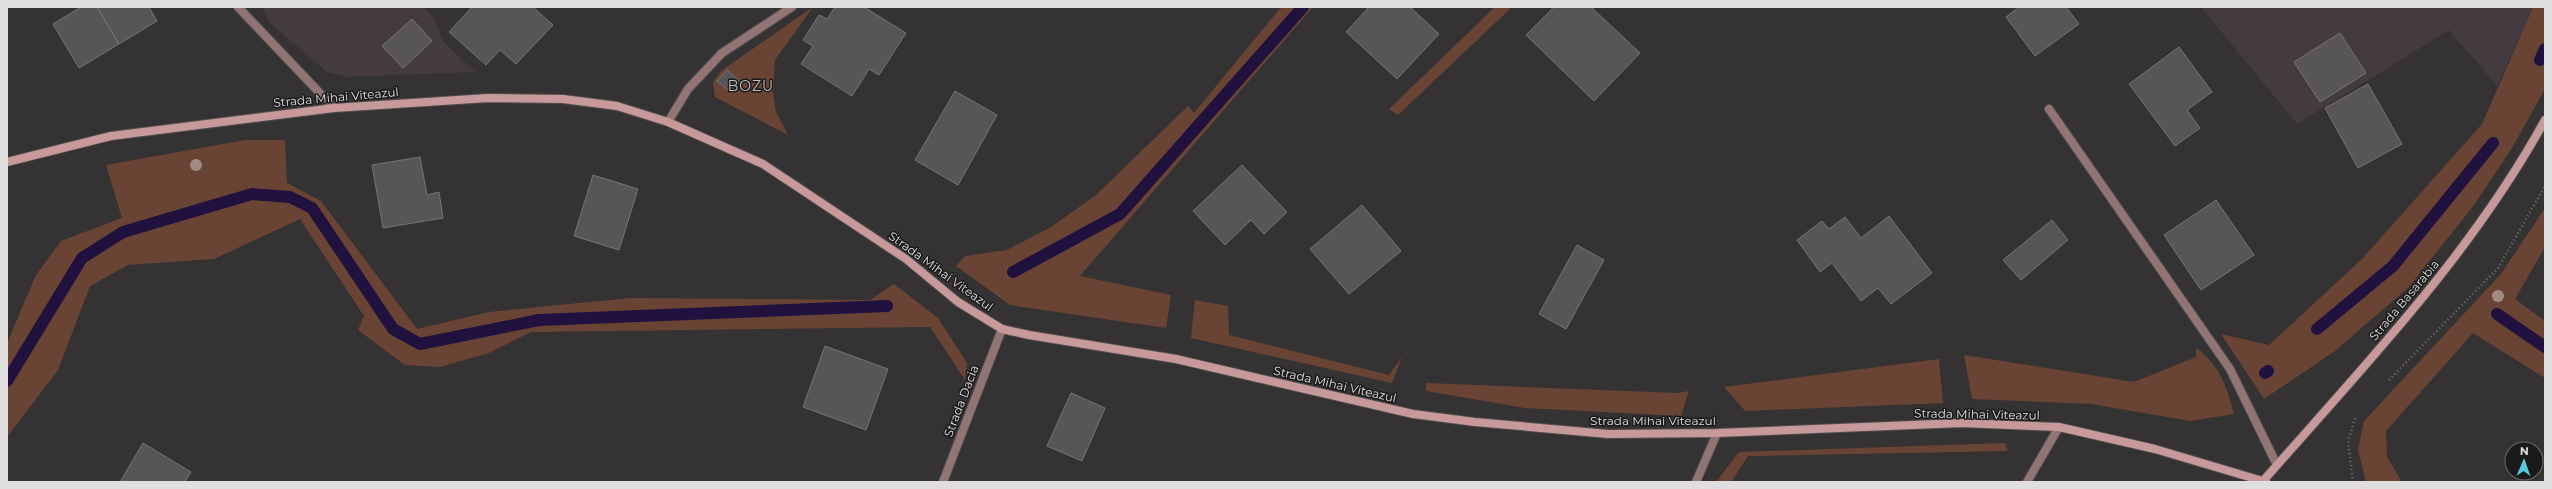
<svg xmlns="http://www.w3.org/2000/svg" width="2552" height="489" font-family="Montserrat,sans-serif">
<style>
.built{fill:#433b3f}
.green{fill:#694435}
.lines{fill:none;stroke-linecap:round;stroke-linejoin:round}
.stream{stroke:#20113f;stroke-width:12}
.building{fill:#575557;stroke:#767476}
.lane-casing{stroke:#504e4f;stroke-width:10}
.street-casing{stroke:#504e4f;stroke-width:10}
.secondary-casing{stroke:#504e4f;stroke-width:10}
.path{stroke:#716f70;stroke-width:2.5;stroke-dasharray:1 3;stroke-linecap:butt}
.lane{stroke:#927475;stroke-width:8}
.street{stroke:#927475;stroke-width:8}
.secondary{stroke:#c8999a;stroke-width:8}
.tree{fill:#a18c84}
.labels{text-anchor:middle;dominant-baseline:central;stroke-width:3;stroke-linejoin:round;paint-order:stroke}
.street-label{font-size:12px;fill:#e0dedf;stroke:#1b1a1b}
.quarter-label{font-size:14px;letter-spacing:1px;fill:#c3c0c1;stroke:#1b1a1b}
</style>
<rect width="100%" height="100%" fill="#353233"/>
<!-- built -->
<path class="built" d="M262,7h162l11,13 8,21 32,31 -129,5 -19,-5 -57,-49z
M2201,7h332l-36,79 -48,-56 -152,94z"/>
<!-- green -->
<path class="green" d="M813,7l-38,53 -2,32 3,20 12,23 -73,-38 -2,-15 8,-11z
M1281,7h32l-233,269 91,19 -5,33 -156,-23 -54,-39 9,-10 42,-6 44,-23 45,-32 92,-89 6,7z
M1495,7h17l-114,108 -9,-6z
M2533,7h12v82l-33,59 -38,57 -65,82 -74,64 -71,48 -43,-65 48,11 93,-86 120,-135z
M245,140h40l2,43 34,18 96,128 72,-17 141,-14 240,2 24,-16 44,34 29,45 -2,17 -35,-53 -399,5 -42,21 -49,14 -35,-2 -47,-35 6,-14 -64,-97 -86,40 -86,6 -38,21 -32,84 -51,67v-94l29,-68 25,-34 61,-23 -16,-53z
M2545,208v39l-30,52 30,22v57l-72,-45 -87,98 1,26 15,25h-36l-8,-32 6,-29 137,-147z
M1195,300l33,6 1,29 160,40 13,-18 -10,26 -201,-45z
M2196,348c23,16 31,39 38,66l-43,7 -100,-17 -119,-5 -8,-44 170,27 62,-25z
M1939,359l4,44 -198,8 -21,-24z
M1426,383l251,10 12,-2 -8,25 -156,-8 -99,-17z
M2005,443l3,8 -260,5 -17,26h-15l23,-30z"/>
<g class="lines">
<!-- stream -->
<path class="stream" d="M2540,60l5,-11
M1013,272l107,-58 183,-207
M2497,314l48,33
M2317,329l76,-63 100,-123
M2265,373l3,-2
M7,381l75,-123 41,-26 129,-38 38,3 22,11 81,121 27,15 119,-24 348,-14"/>
</g>
<!-- building -->
<path class="building" d="M81,7h16l22,37 -40,24 -26,-44z
M97,7h52l8,14 -38,23z
M472,7h61l20,18 -37,39 -16,-14 -14,15 -37,-33z
M835,7h29l42,26 -27,42 -10,-6 -17,27 -51,-32 12,-18 -10,-6 16,-25 8,4z
M1369,7h41l29,27 -42,45 -51,-47z
M1554,7h37l49,46 -46,48 -68,-66z
M2019,7h47l13,17 -44,32 -29,-39z
M412,19l20,22 -29,27 -21,-22z
M2340,33l26,40 -46,29 -26,-40z
M2179,47l33,45 -25,18 13,18 -25,18 -46,-62z
M727,70l14,13 -9,10 -15,-12z
M2368,84l34,60 -44,24 -33,-60z
M955,91l42,24 -39,70 -43,-25z
M420,157l7,38 12,-3 4,26 -60,10 -11,-63z
M1242,165l45,47 -23,22 -13,-14 -26,25 -32,-34z
M593,175l45,14 -19,61 -45,-14z
M2216,200l38,55 -53,35 -37,-55z
M1362,205l39,46 -52,43 -39,-45z
M1889,216l43,57 -41,31 -13,-16 -17,13 -29,-38 -12,9 -23,-32 25,-19 7,8 16,-12 16,21z
M2052,220l16,20 -47,40 -18,-20z
M1577,245l27,15 -38,69 -27,-15z
M825,346l63,23 -22,61 -63,-23z
M1071,393l34,15 -23,53 -35,-15z
M143,443l48,29 -6,10h-65z"/>
<g class="lines">
<defs>
<path id="lane" d="M2049,109l181,260 47,96
M2027,482l32,-55"/>
<path id="street" d="M238,7l96,101
M668,122l20,-33 34,-36 70,-46
M943,482l59,-153
M1696,482l21,-49"/>
<path id="secondary" d="M7,162l104,-26 223,-28 154,-10 75,1 54,7 51,16 95,42 143,95 52,43 44,27 27,6 147,24 237,55 62,8 133,12 109,-1 244,-10 98,4 96,22 111,33
M2263,481c101,-115 208,-226 282,-361"/>
</defs>
<!-- lane casing -->
<use href="#lane" class="lane-casing"/>
<!-- street casing -->
<use href="#street" class="street-casing"/>
<!-- secondary casing -->
<use href="#secondary" class="secondary-casing"/>
<!-- path -->
<path class="path" d="M2389,380l109,-112 47,-82
M2353,482l-5,-41 8,-25"/>
<!-- lane -->
<use href="#lane" class="lane"/>
<!-- street -->
<use href="#street" class="street"/>
<!-- secondary -->
<use href="#secondary" class="secondary"/>
</g>
<!-- trees -->
<g class="tree">
<circle cx="196" cy="165" r="6"/>
<circle cx="2498" cy="296" r="6"/>
</g>
<g class="labels">
<!-- street labels -->
<g class="street-label">
<text transform="translate(336 97) rotate(-5)">Strada Mihai Viteazul</text>
<text transform="translate(941 271) rotate(36)">Strada Mihai Viteazul</text>
<text transform="translate(2404 300) rotate(-50)">Strada Basarabia</text>
<text transform="translate(1335 384) rotate(13)">Strada Mihai Viteazul</text>
<text transform="translate(961 401) rotate(-69)">Strada Dacia</text>
<text transform="translate(1977 414) rotate(1)">Strada Mihai Viteazul</text>
<text x="1653" y="420">Strada Mihai Viteazul</text>
</g>
<!-- quarter labels -->
<g class="quarter-label">
<text x="751" y="86">BOZU</text>
</g>
</g>
<!-- border -->
<rect width="2552" height="489" fill="none" stroke="#e0dedf" stroke-width="16"/>
<!-- north arrow -->
<g transform="translate(2524 461) rotate(2)"><circle r="19" fill="#1b1a1b" stroke="#6a6869"/>
<path d="M0-3L7 15L0 10L-7 15Z" fill="#55cae0"/>
<text y="-6" font-size="11" font-weight="bold" text-anchor="middle" fill="#e0dedf">N</text>
</g>
</svg>
